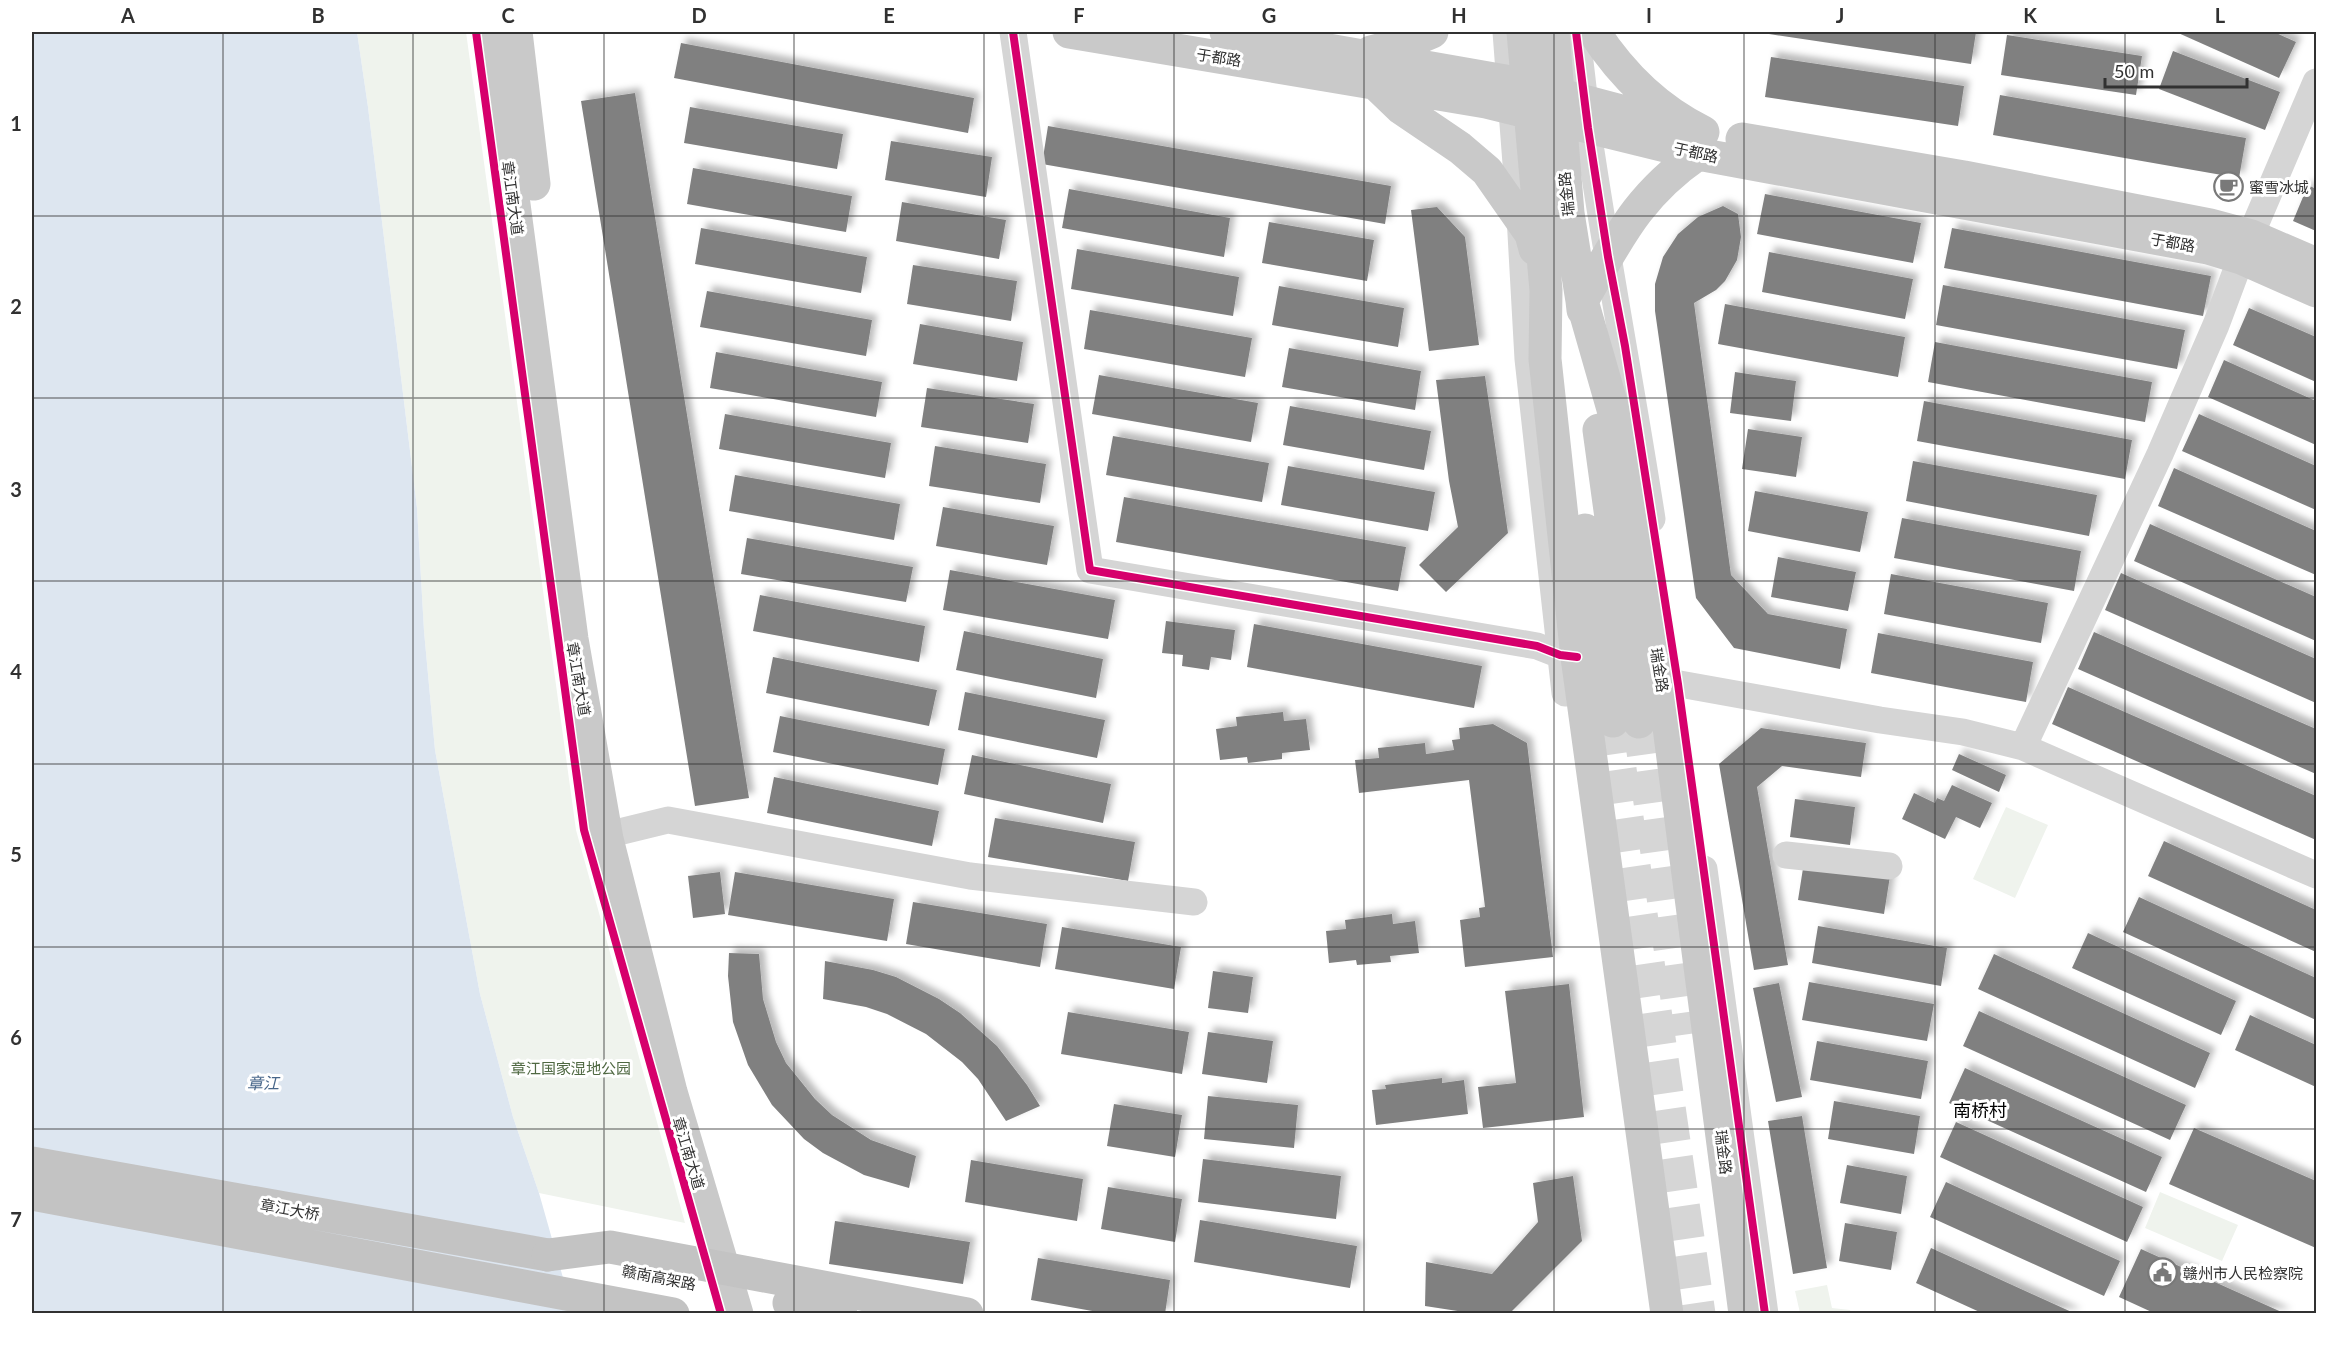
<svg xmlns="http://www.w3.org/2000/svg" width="2348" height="1345" font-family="Lato,'Noto Sans SC',sans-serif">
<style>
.green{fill:#eff3ed}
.water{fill:#dde6f0}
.building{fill:#808080;filter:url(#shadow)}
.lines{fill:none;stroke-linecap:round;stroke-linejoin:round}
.major-tunnel{stroke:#d6d6d6;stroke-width:33;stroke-dasharray:33 16;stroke-linecap:butt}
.minor{stroke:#d5d5d5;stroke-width:27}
.major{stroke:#c9c9c9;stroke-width:33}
.highway{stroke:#c3c3c3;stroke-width:33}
.highway-bridge{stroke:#c3c3c3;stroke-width:33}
.cycleway-casing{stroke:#fff;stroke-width:11}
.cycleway{stroke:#d6006c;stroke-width:8}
.grid{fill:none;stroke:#313131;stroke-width:1.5;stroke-opacity:0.55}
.labels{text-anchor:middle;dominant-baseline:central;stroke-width:6;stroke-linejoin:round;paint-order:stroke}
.street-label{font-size:15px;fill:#313131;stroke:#fff}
.poi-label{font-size:15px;fill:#313131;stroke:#fff;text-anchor:start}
.park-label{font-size:15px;fill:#4f6842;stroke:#fff}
.water-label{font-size:16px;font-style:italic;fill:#47668a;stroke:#fff}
.quarter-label{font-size:18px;fill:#000;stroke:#fff}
.neatline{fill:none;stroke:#313131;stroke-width:2}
.grid-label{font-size:20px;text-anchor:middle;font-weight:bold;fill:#313131}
</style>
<defs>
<filter id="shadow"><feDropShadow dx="5.5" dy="-5.5" stdDeviation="3" flood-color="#0004"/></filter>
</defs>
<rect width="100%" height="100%" fill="#fff"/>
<!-- green -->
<path class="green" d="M357,32h109l110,798 109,393 -146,-30 -26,-76 -33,-123 -45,-244 -11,-119 -7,-123 -49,-401z
M2006,807l42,18 -33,73 -42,-19z
M2160,1192l78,33 -16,36 -77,-33z
M1827,1285l5,23 18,2 1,3h-51l-5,-22z"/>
<!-- water -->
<path class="water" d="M32,32h325l11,75 49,401 7,123 11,119 45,244 33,123 26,76 34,120h-541z"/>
<!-- building -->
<path class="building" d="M1769,32h207l-5,32 -202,-30z
M2176,32h98l22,10 -17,36z
M2007,35l135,21 -6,39 -135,-20z
M681,43l293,55 -6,35 -294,-55z
M2173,51l107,41 -15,38 -106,-41z
M1771,57l193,29 -6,40 -193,-29z
M635,93l114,705 -54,8 -114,-705z
M2000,95l246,43 -7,40 -246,-43z
M690,107l153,27 -6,35 -153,-26z
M1048,126l343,60 -6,38 -343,-60z
M891,141l101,16 -6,40 -101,-17z
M693,168l159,28 -6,36 -159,-28z
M2308,185l8,4v42l-23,-10z
M1069,189l161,29 -6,39 -162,-29z
M1765,194l156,29 -8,40 -156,-29z
M902,202l104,18 -7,39 -103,-18z
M1723,206l15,8 3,23 -4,23 -12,21 -9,9 -22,13 37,272 37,39 79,15 -7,40 -106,-21 -38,-50 -41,-287v-27l8,-27 15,-23 20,-17z
M1437,207l28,30 14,108 -50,6 -18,-141z
M1269,222l105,18 -7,41 -105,-18z
M701,228l166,29 -6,36 -166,-29z
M1952,228l259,48 -8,40 -259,-48z
M1077,249l162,28 -6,39 -162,-27z
M1769,252l144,27 -8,40 -143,-27z
M913,265l104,16 -6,40 -104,-17z
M1943,285l242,45 -8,39 -241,-44z
M1279,286l125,22 -6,39 -126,-22z
M707,291l165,29 -6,36 -166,-29z
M1725,304l180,33 -7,40 -180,-33z
M2249,308l67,29v45l-83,-37z
M1090,310l162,28 -7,39 -161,-28z
M920,324l103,18 -6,39 -104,-17z
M1935,342l217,40 -7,40 -217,-40z
M1289,348l132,23 -6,39 -133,-23z
M716,352l166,30 -6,35 -166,-29z
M2224,360l92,41v44l-108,-48z
M1735,372l61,9 -5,40 -61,-8z
M1099,375l159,28 -7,39 -159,-28z
M1485,376l23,157 -62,59 -27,-27 39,-38 -9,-46 -13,-101z
M927,388l107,16 -6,39 -107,-16z
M1924,401l208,39 -7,39 -208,-38z
M1290,406l141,25 -7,39 -141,-25z
M725,414l166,29 -6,35 -166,-29z
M2199,414l117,52v44l-134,-59z
M1748,429l54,8 -6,40 -54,-8z
M1113,436l156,27 -7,39 -156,-27z
M935,446l111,18 -6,39 -111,-17z
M1913,461l184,34 -8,41 -183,-35z
M1288,466l147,26 -7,39 -147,-26z
M2174,468l142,63v44l-158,-69z
M735,475l165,29 -6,36 -165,-29z
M1755,491l113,21 -8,40 -112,-21z
M1124,497l282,50 -8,44 -282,-49z
M943,507l111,19 -7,39 -111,-19z
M1902,518l179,33 -7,40 -180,-33z
M2150,524l166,73v44l-182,-80z
M747,538l166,29 -7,35 -165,-28z
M1778,557l78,15 -8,39 -77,-14z
M950,570l165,30 -7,39 -165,-29z
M2121,573l195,86v44l-211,-93z
M1891,574l157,29 -7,40 -157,-29z
M760,595l165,31 -6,36 -166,-31z
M1166,621l69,9 -4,30 -20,-3 -2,13 -27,-4 1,-11 -21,-2z
M1254,624l228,42 -8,42 -227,-41z
M964,631l139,28 -7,39 -140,-28z
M2094,632l222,97v45l-238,-105z
M1878,633l155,29 -7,40 -155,-29z
M773,657l164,33 -8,36 -163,-33z
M2068,687l248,109v44l-264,-116z
M965,692l140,28 -8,38 -139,-28z
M1283,712l1,9 22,-2 4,31 -28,3v6l-34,4 -1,-6 -27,3 -4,-31 21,-3 -1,-9z
M780,716l165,33 -7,36 -165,-33z
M1493,724l34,19 26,214 -88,10 -5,-47 20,-3 -1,-9 6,-1 -16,-127 -110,13 -4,-33 24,-2 -1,-10 47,-5 1,11 28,-4 -2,-10 8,-1 -1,-11z
M1761,728l105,15 -5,34 -79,-11 -25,21 31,178 -34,5 -35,-206z
M1959,754l47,21 -7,17 -47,-22z
M972,755l139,29 -8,39 -139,-29z
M774,777l165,34 -7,35 -165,-33z
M1952,785l40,18 -12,25 -24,-11 -11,22 -43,-20 12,-26 21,10 2,-5 7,3z
M1795,799l60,8 -5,38 -60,-8z
M995,818l140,24 -7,39 -140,-24z
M2164,841l152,69v42l-168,-76z
M1804,862l86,14 -6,38 -86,-14z
M720,872l5,42 -32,4 -5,-42z
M735,872l159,27 -7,42 -159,-26z
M2139,897l177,81v42l-193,-88z
M913,902l134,22 -7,43 -134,-23z
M1392,914l1,10 22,-3 4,32 -29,3 1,6 -34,3 -1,-5 -27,3 -3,-32 20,-2 -1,-9z
M1818,926l129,22 -6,38 -129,-23z
M1062,927l119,20 -7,42 -119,-20z
M2088,933l148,68 -15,34 -149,-67z
M729,953l30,1 4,45 13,43 10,21 29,36 17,16 39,25 45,16 -7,32 -45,-13 -41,-22 -19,-14 -32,-34 -24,-40 -15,-43 -5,-46z
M1994,954l216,99 -15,35 -217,-99z
M825,961l48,9 23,7 43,22 21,14 37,33 30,39 13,21 -34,15 -28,-42 -16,-17 -36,-28 -39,-20 -21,-7 -43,-8z
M1213,971l40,6 -5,36 -40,-5z
M1809,982l125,22 -7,37 -125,-21z
M1779,983l23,114 -26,5 -23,-114z
M1569,984l15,133 -101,11 -5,-41 38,-4 -11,-92z
M1979,1011l207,94 -16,35 -207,-94z
M1068,1012l121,20 -7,42 -121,-20z
M2250,1015l66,30v42l-81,-37z
M1208,1032l65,9 -6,42 -65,-9z
M1817,1041l111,20 -7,38 -111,-19z
M1965,1068l197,89 -16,35 -197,-89z
M1442,1078v5l22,-3 4,34 -92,11 -4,-35 14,-1 -1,-4z
M1208,1096l90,9 -4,43 -90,-9z
M1834,1101l86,15 -6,38 -86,-15z
M1114,1104l68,11 -7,42 -68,-11z
M1802,1116l25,152 -34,6 -25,-153z
M1956,1122l187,85 -16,35 -187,-85z
M2194,1128l122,53v67l-147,-64z
M1203,1159l138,17 -5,43 -138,-17z
M971,1160l112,19 -6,42 -112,-19z
M1847,1165l60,11 -6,38 -61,-11z
M1573,1176l9,65 -73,73h-32l-52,-8 1,-44 66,12 46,-52 -5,-39z
M1946,1182l174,79 -16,35 -174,-79z
M1108,1187l74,12 -7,43 -74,-13z
M1200,1220l157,26 -7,42 -156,-26z
M835,1221l135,21 -7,42 -134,-20z
M1845,1223l52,9 -6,38 -52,-9z
M1931,1248l145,66h-92l-68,-31z
M2141,1249l145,65h-130l-37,-17z
M1038,1258l132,22 -5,34h-56l-78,-14z"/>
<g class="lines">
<!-- major-tunnel -->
<path class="major-tunnel" d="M1613,721l86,593
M1639,722l43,313"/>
<!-- minor -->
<path class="minor" d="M1013,32l77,538 447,76 23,9 15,2
M1506,32l14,184 8,143 37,334
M1576,32c5,33 8,66 12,99 19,130 44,259 64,388
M1663,681l217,39 83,12 60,15 293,128
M2023,747l137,-293 56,-129 25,-67 75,-176
M623,831l45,-11 302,56 224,26
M1786,855l103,11
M1704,869l61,445"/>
<!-- major -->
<path class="major" d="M491,32l81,607 35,200 64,253 66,222
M516,32l18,152
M1069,32l417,70 212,52 510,94 33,10 75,33
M1226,32l285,50 163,43
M1523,32l23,258 -1,69 32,298 90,657
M1553,32l15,181 14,88 41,143 40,237 82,633
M1594,32c28,43 62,77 109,100
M1371,52l35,-9 26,-11
M1375,83l26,25 59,40 27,23 44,63 4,15
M1742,139l222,38 246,48 41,11 65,28
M1583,310l-1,-9c36,-62 55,-105 116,-147
M1599,430l40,292
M1585,530l28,191"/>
<!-- highway -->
<path class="highway" d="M32,1163l516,92
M32,1194l641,120"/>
<!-- highway-bridge -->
<path class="highway-bridge" d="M548,1255l62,-8 357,67
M789,1303l52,11"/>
<defs>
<path id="cycleway" d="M476,32l108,798 137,484
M1013,32l77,538 447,76 23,9 17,2
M1576,32l12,96 20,129 17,89 53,338 87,630"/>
</defs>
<!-- cycleway casing -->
<use href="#cycleway" class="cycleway-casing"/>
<!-- cycleway -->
<use href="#cycleway" class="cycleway"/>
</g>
<!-- grid -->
<path class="grid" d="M223,32v1282M413,32v1282M604,32v1282M794,32v1282M984,32v1282M1174,32v1282M1364,32v1282M1554,32v1282M1744,32v1282M1935,32v1282M2125,32v1282M32,216h2284M32,398h2284M32,581h2284M32,764h2284M32,947h2284M32,1129h2284"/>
<!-- icons -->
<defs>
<symbol id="cafe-ring" viewBox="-11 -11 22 22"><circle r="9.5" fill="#fff" stroke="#797979" stroke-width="1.5"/><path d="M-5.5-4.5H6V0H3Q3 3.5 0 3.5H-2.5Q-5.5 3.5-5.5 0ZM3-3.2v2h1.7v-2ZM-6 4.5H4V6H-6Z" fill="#797979"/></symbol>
<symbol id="civic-ring" viewBox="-11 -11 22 22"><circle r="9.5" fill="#fff" stroke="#797979" stroke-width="1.5"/><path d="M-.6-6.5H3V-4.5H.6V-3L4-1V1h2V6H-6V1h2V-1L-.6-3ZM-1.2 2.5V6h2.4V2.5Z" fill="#797979"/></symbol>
</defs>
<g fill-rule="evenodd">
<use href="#cafe-ring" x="2212" y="170" width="33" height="33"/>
<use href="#civic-ring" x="2146" y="1256" width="33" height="33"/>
</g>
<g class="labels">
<!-- street labels -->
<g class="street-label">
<text transform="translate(1219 57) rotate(9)">于都路</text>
<text transform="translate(1696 152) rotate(12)">于都路</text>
<text transform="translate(1566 194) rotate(-96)">瑞金路</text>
<text transform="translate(513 198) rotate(82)">章江南大道</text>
<text transform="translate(2173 242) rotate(10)">于都路</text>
<text transform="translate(1660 670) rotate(81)">瑞金路</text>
<text transform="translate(579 679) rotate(80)">章江南大道</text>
<text transform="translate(1724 1152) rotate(83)">瑞金路</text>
<text transform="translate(689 1153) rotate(73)">章江南大道</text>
<text transform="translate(290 1209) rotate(10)">章江大桥</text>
<text transform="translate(659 1277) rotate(11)">赣南高架路</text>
</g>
<!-- poi labels -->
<g class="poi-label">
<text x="2249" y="187">蜜雪冰城</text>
<text x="2183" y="1273">赣州市人民检察院</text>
</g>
<!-- park labels -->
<g class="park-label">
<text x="571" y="1068">章江国家湿地公园</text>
</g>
<!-- water labels -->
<g class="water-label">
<text x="263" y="1082">章江</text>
</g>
<!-- quarter labels -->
<g class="quarter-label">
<text x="1980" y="1110">南桥村</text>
</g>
</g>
<!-- border -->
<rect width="2348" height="1345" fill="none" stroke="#ffffff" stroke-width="66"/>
<!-- scale -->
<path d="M2105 78v9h142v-9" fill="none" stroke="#313131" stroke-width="3"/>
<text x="2114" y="78" font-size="18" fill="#313131" stroke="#ffffff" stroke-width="4.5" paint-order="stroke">50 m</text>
<rect x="33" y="33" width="2282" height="1279" class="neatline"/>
<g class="grid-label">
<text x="128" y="23">A</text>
<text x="318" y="23">B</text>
<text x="508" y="23">C</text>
<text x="699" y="23">D</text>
<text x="889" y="23">E</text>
<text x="1079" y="23">F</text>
<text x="1269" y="23">G</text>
<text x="1459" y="23">H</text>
<text x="1649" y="23">I</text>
<text x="1840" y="23">J</text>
<text x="2030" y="23">K</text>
<text x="2220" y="23">L</text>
<text x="16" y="131">1</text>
<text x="16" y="314">2</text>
<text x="16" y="497">3</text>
<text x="16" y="679">4</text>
<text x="16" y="862">5</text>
<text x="16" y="1045">6</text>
<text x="16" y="1227">7</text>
</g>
</svg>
